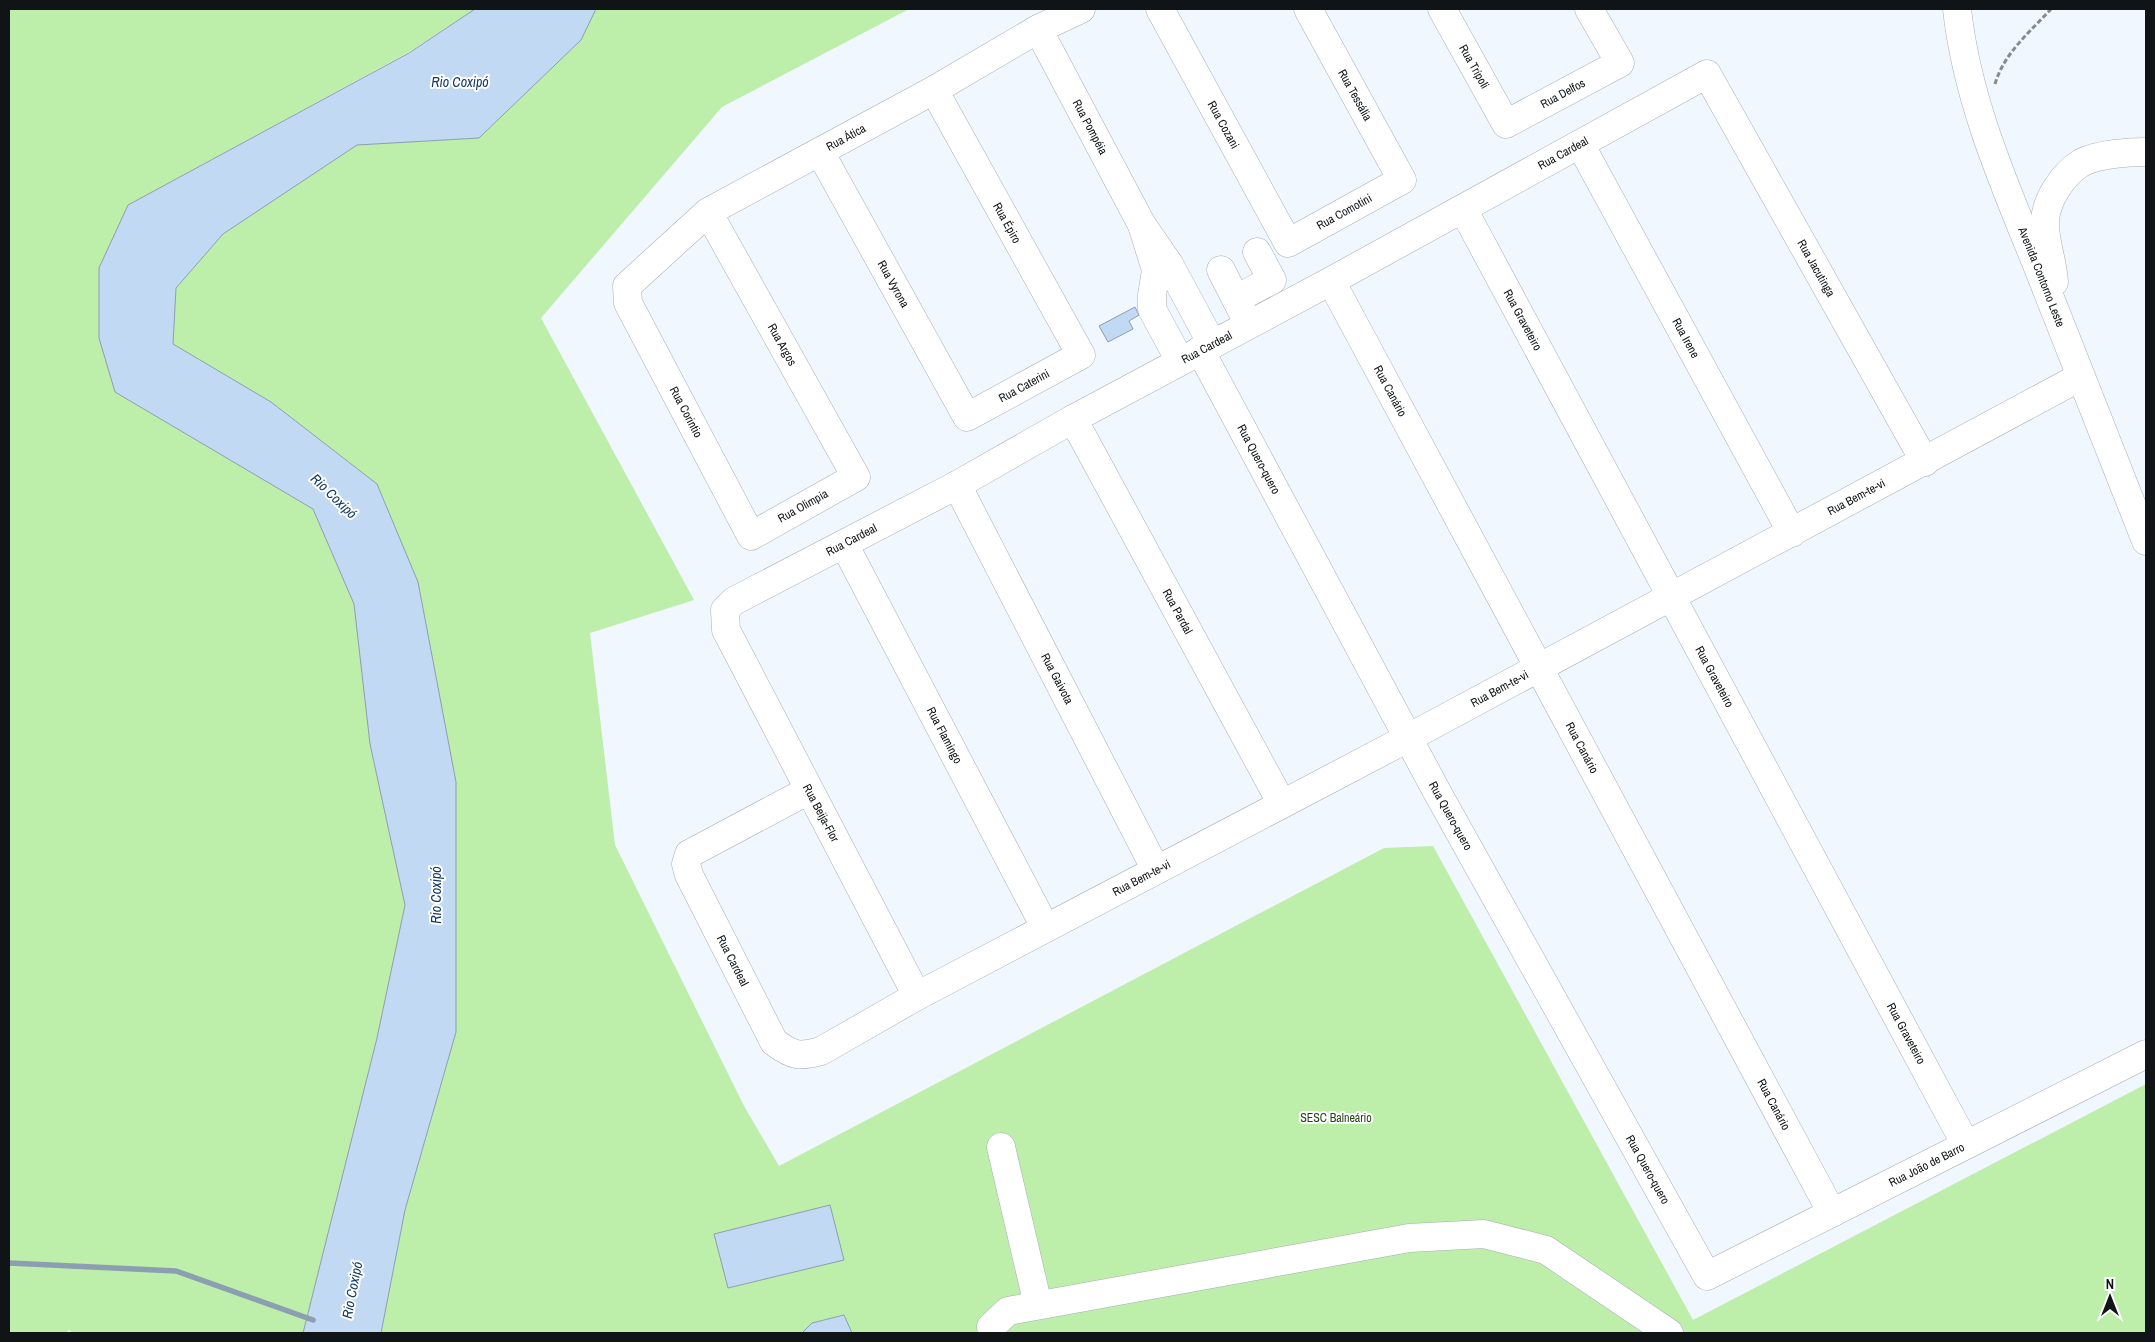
<svg xmlns="http://www.w3.org/2000/svg" width="2155" height="1342" font-family="'Archivo Narrow',sans-serif">
<style>
.green{fill:#bdeeaa}
.water{fill:#c1d9f3;stroke:#8c9eb1}
.lines{fill:none;stroke-linecap:round;stroke-linejoin:round}
.stream{stroke:#8c9eb1;stroke-width:5.5}
.minor-casing{stroke:#a7aeb5;stroke-width:29}
.path{stroke:#868b90;stroke-width:3;stroke-dasharray:5 2.5;stroke-linecap:butt}
.minor{stroke:#fff;stroke-width:28}
.labels{text-anchor:middle;dominant-baseline:central;stroke-width:4;stroke-linejoin:round;paint-order:stroke}
.street-label{font-size:12px;fill:#111416;stroke:#fff}
.park-label{font-size:12px;fill:#254616;stroke:#fff}
.water-label{font-size:14px;font-style:italic;fill:#123b64;stroke:#fff}
</style>
<rect width="100%" height="100%" fill="#f0f7ff"/>
<!-- green -->
<path class="green" d="M9,9h466l-66,43 -281,153 -13,187 198,117 41,95 16,140 35,161 -28,133 -74,295h-230l-4,-3 -3,3h-57z
M596,9h313l-187,98 -181,211 153,282 -104,33 25,212 129,261 35,60 605,-318 49,-2 260,474 453,-236v249h-1765l24,-123 51,-178 -79,-548 -106,-82 -98,-58 3,-56 47,-54 134,-89 122,-7 102,-98z"/>
<!-- water -->
<path class="water" d="M475,9h121l-15,31 -102,98 -122,7 -134,89 -47,54 -3,56 98,58 106,82 41,98 38,200v250l-51,178 -24,123h-78l74,-295 28,-133 -35,-161 -16,-140 -41,-95 -198,-117 -16,-54v-70l29,-63 281,-152z
M1135,307l4,8 -10,6 4,8 -25,13 -9,-16z
M830,1205l14,55 -116,28 -14,-54z
M844,1315l8,18h-50l10,-10z"/>
<g class="lines">
<!-- stream -->
<path class="stream" d="M9,1263l167,8 137,49"/>
<defs>
<g id="minor">
<path id="s1" d="M1160,9l128,234 114,-63 -94,-171"/>
<path id="s2" d="M1442,9l64,115 114,-61 -31,-54"/>
<path id="s3" d="M1957,9c10,91 46,172 80,256 36,92 72,184 109,276"/>
<path id="s4" d="M1038,29l104,196"/>
<path id="s5" d="M1580,144l212,389"/>
<path id="s6" d="M820,152l147,265 114,-62 -147,-265"/>
<path id="s7" d="M1463,209l503,936"/>
<path id="s8" d="M708,212l148,265 -105,59 -123,-233 -1,-17 81,-74 226,-122 104,-61 43,-20"/>
<path d="M1221,270l23,45"/>
<path id="s9" d="M1331,281l501,932"/>
<path d="M2054,282c-1,-20 -10,-42 -9,-61 1,-21 18,-47 36,-58 16,-9 48,-11 65,-11"/>
<path d="M1236,299l36,-19 -15,-28"/>
<path id="s10" d="M1200,350l236,440 271,486 439,-222"/>
<path d="M1180,361l-28,-52v-14l4,-25 -14,-45 27,39 43,80"/>
<path id="s11" d="M1073,419l209,385"/>
<path id="s12" d="M957,485l199,385"/>
<path id="s13" d="M844,544l201,383"/>
<path id="s14" d="M809,790l-120,64 -3,10 3,11 85,167c19,14 25,15 47,9l96,-55 491,-258 672,-361"/>
<path id="s15" d="M917,996l-191,-366 -1,-20 9,-9 223,-116 116,-66 258,-138 376,-207 218,388"/>
<path d="M1001,1147l37,158"/>
<path d="M992,1333l-1,-6 17,-16 401,-73 75,-4 62,16 123,83"/>
</g>
</defs>
<!-- minor casing -->
<use href="#minor" class="minor-casing"/>
<!-- path -->
<path class="path" d="M1995,84c9,-31 35,-52 56,-75"/>
<!-- minor -->
<use href="#minor" class="minor"/>
</g>
<g class="labels">
<!-- street labels -->
<g class="street-label">
<text stroke="none"><textPath href="#s2" startOffset="66">Rua Trípoli</textPath></text>
<text stroke="none"><textPath href="#s2" startOffset="196">Rua Delfos</textPath></text>
<text transform="translate(1355 95) rotate(61)">Rua Tessália</text>
<text stroke="none"><textPath href="#s1" startOffset="132">Rua Cozani</textPath></text>
<text stroke="none"><textPath href="#s4" startOffset="111">Rua Pompéia</textPath></text>
<text stroke="none"><textPath href="#s8" startOffset="971">Rua Ática</textPath></text>
<text stroke="none"><textPath href="#s15" startOffset="1388">Rua Cardeal</textPath></text>
<text stroke="none"><textPath href="#s1" startOffset="331">Rua Comotini</textPath></text>
<text transform="translate(1007 223) rotate(61)">Rua Épiro</text>
<text stroke="none"><textPath href="#s15" startOffset="1775">Rua Jacutinga</textPath></text>
<text stroke="none"><textPath href="#s3" startOffset="282">Avenida Contorno Leste</textPath></text>
<text stroke="none"><textPath href="#s6" startOffset="151">Rua Vyrona</textPath></text>
<text stroke="none"><textPath href="#s7" startOffset="126">Rua Graveteiro</textPath></text>
<text stroke="none"><textPath href="#s5" startOffset="221">Rua Irene</textPath></text>
<text stroke="none"><textPath href="#s8" startOffset="152">Rua Argos</textPath></text>
<text stroke="none"><textPath href="#s15" startOffset="982">Rua Cardeal</textPath></text>
<text stroke="none"><textPath href="#s6" startOffset="368">Rua Caterini</textPath></text>
<text stroke="none"><textPath href="#s9" startOffset="125">Rua Canário</textPath></text>
<text transform="translate(686 412) rotate(62)">Rua Corintio</text>
<text stroke="none"><textPath href="#s10" startOffset="124">Rua Quero-quero</textPath></text>
<text stroke="none"><textPath href="#s14" startOffset="1570">Rua Bem-te-vi</textPath></text>
<text transform="translate(803 506) rotate(-29)">Rua Olimpia</text>
<text stroke="none"><textPath href="#s15" startOffset="578">Rua Cardeal</textPath></text>
<text stroke="none"><textPath href="#s11" startOffset="219">Rua Pardal</textPath></text>
<text stroke="none"><textPath href="#s7" startOffset="531">Rua Graveteiro</textPath></text>
<text stroke="none"><textPath href="#s12" startOffset="218">Rua Gaivota</textPath></text>
<text stroke="none"><textPath href="#s14" startOffset="1165">Rua Bem-te-vi</textPath></text>
<text stroke="none"><textPath href="#s13" startOffset="216">Rua Flamingo</textPath></text>
<text stroke="none"><textPath href="#s9" startOffset="530">Rua Canário</textPath></text>
<text transform="translate(821 813) rotate(62)">Rua Beija-Flor</text>
<text stroke="none"><textPath href="#s10" startOffset="529">Rua Quero-quero</textPath></text>
<text stroke="none"><textPath href="#s14" startOffset="760">Rua Bem-te-vi</textPath></text>
<text stroke="none"><textPath href="#s14" startOffset="254">Rua Cardeal</textPath></text>
<text stroke="none"><textPath href="#s7" startOffset="936">Rua Graveteiro</textPath></text>
<text stroke="none"><textPath href="#s9" startOffset="935">Rua Canário</textPath></text>
<text stroke="none"><textPath href="#s10" startOffset="1302">Rua João de Barro</textPath></text>
<text stroke="none"><textPath href="#s10" startOffset="934">Rua Quero-quero</textPath></text>
</g>
<!-- park labels -->
<g class="park-label">
<text x="1336" y="1118">SESC Balneário</text>
</g>
<!-- water labels -->
<g class="water-label">
<text x="460" y="82">Rio Coxipó</text>
<text transform="translate(334 496) rotate(44)">Rio Coxipó</text>
<text transform="translate(436 895) rotate(-90)">Rio Coxipó</text>
<text transform="translate(352 1290) rotate(-79)">Rio Coxipó</text>
</g>
</g>
<!-- border -->
<rect width="2155" height="1342" fill="none" stroke="#111416" stroke-width="20"/>
<!-- north arrow -->
<g transform="translate(2110 1297)" stroke="#ffffff" stroke-width="4" paint-order="stroke">
<path d="M0-4L9 19L0 12L-9 19Z" fill="#111416"/>
<text y="-8" font-size="14" font-weight="bold" text-anchor="middle" fill="#111416">N</text>
</g>
</svg>
